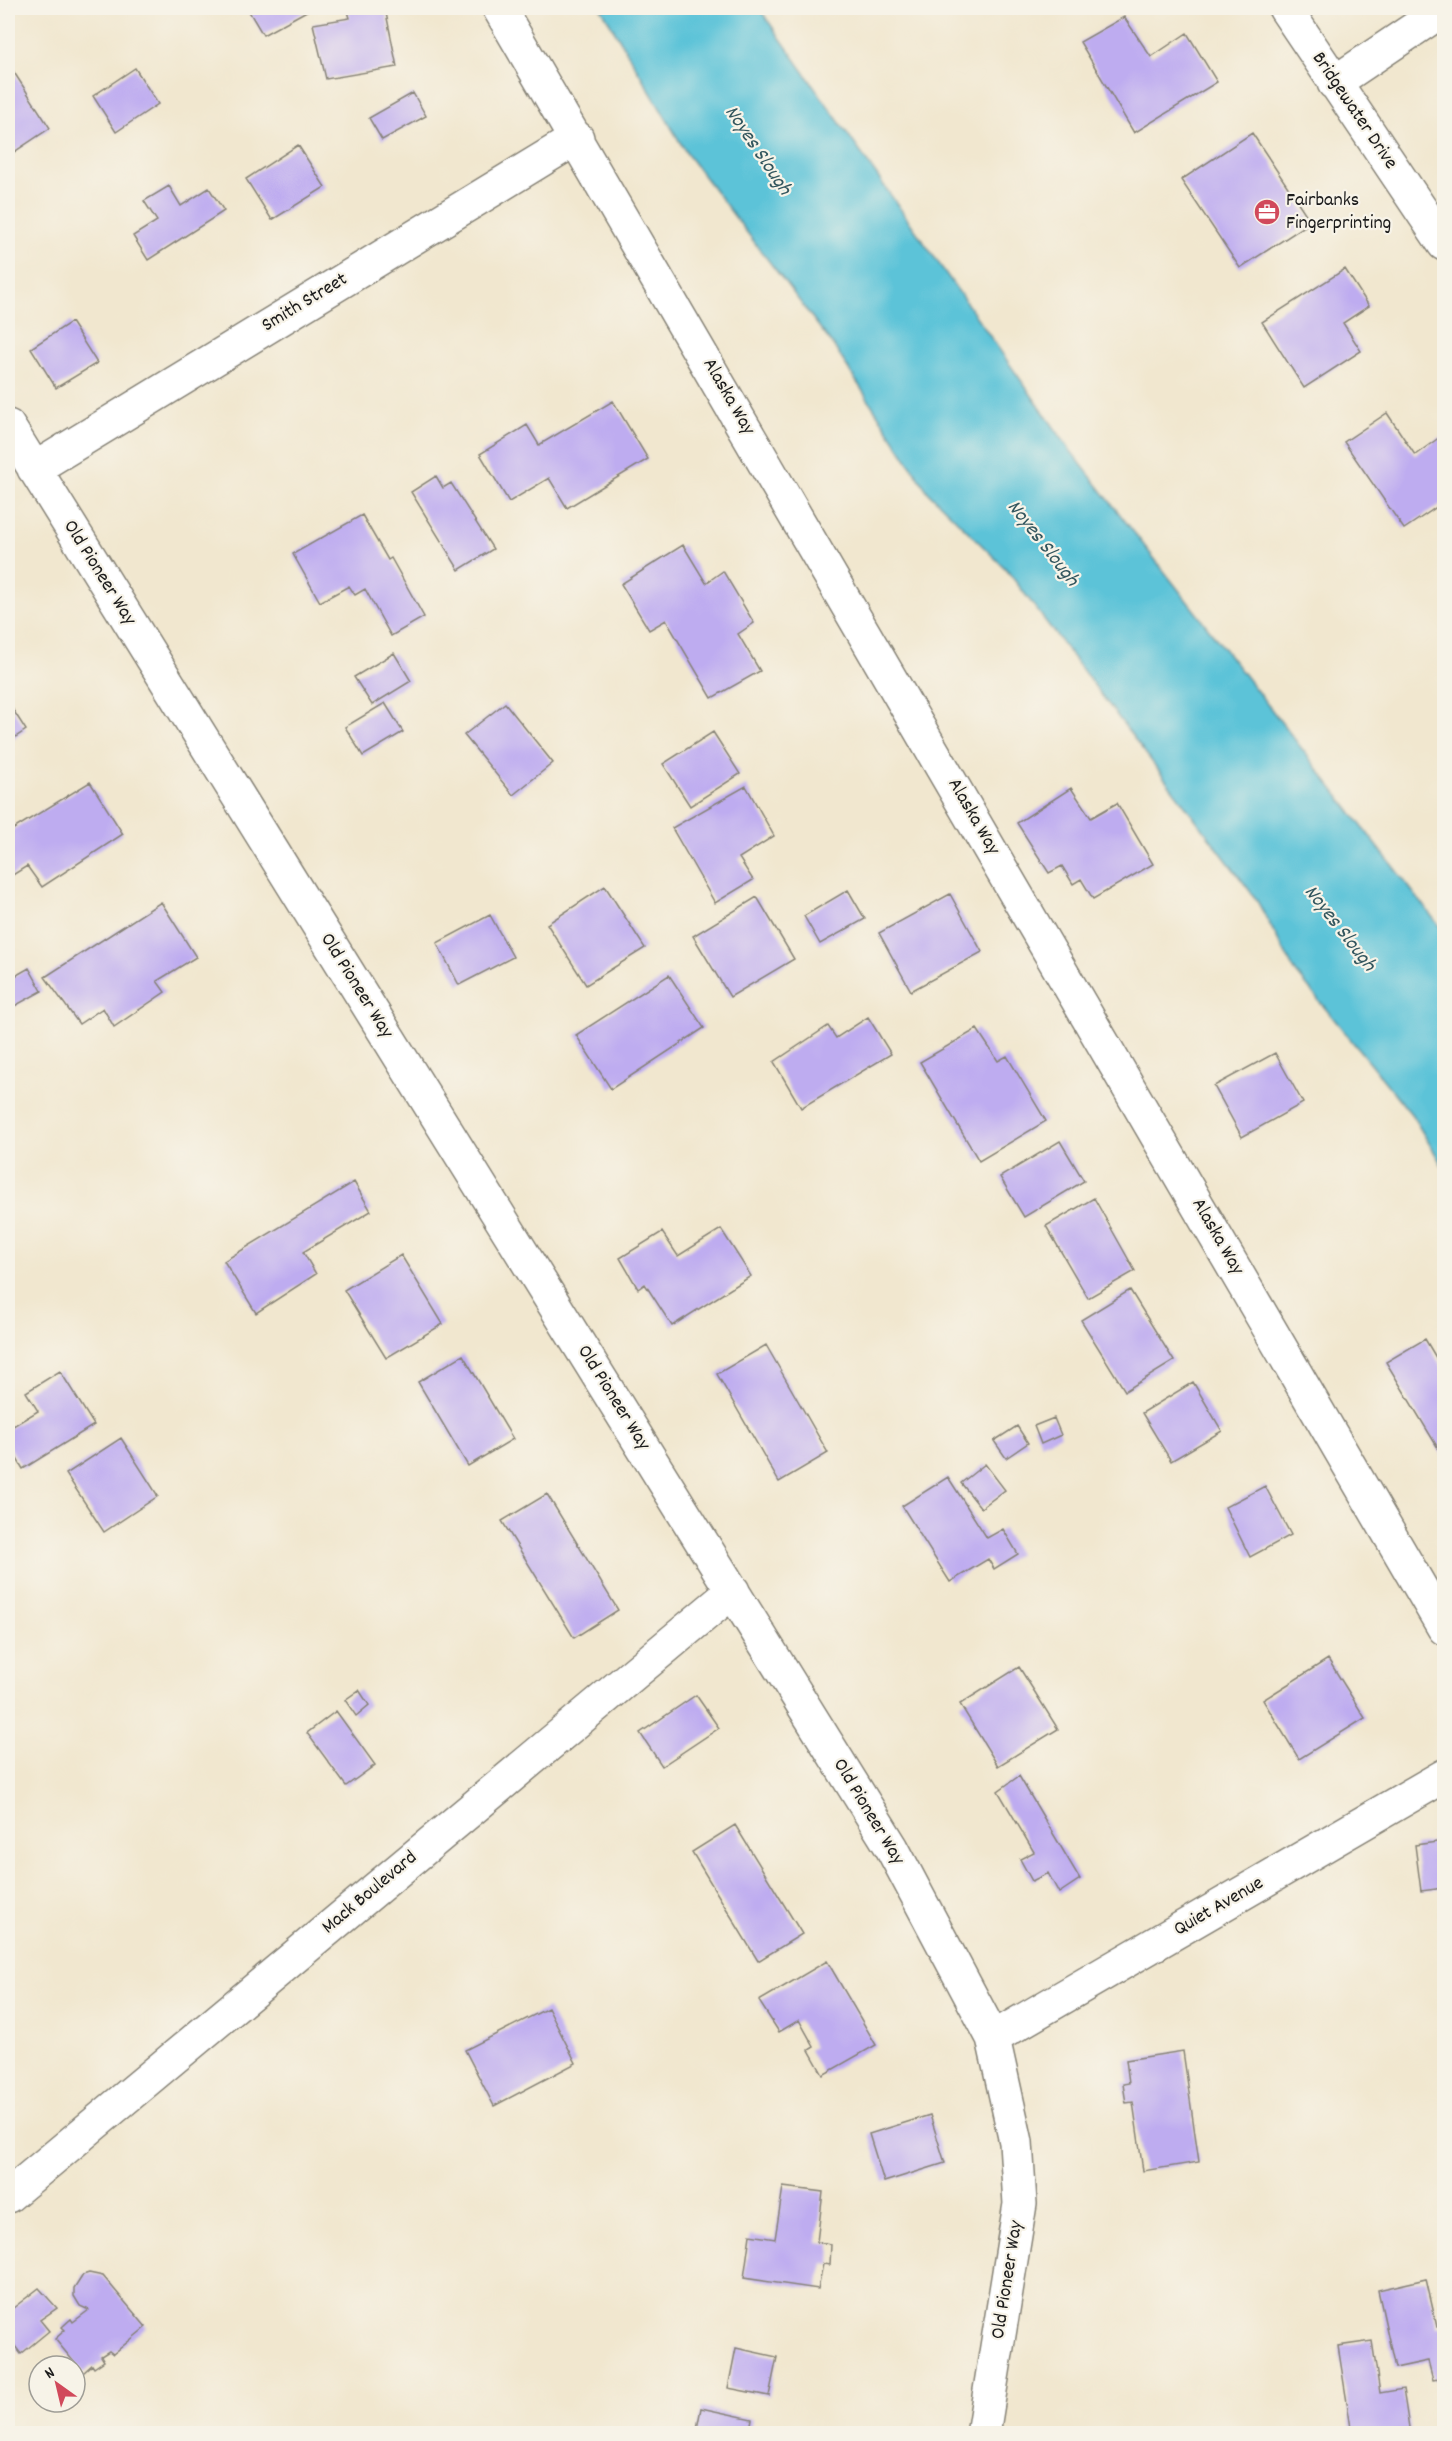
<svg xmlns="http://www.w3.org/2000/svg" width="1452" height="2441" font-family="Dekko,sans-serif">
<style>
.water{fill:#5cc3d8;stroke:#3c707a;stroke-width:1.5}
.building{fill:#beacf0}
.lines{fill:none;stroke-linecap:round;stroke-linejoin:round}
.street-casing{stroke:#868276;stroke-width:36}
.street{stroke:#fff;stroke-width:33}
.labels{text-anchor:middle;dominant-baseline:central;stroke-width:4.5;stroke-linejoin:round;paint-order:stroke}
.street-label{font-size:20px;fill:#1c1c1c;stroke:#f7f3e8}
.poi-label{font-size:20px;fill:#1c1c1c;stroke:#f7f3e8;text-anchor:start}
.water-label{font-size:21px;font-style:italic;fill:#32565e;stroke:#f7f3e8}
</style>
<rect width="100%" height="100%" fill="#f7f3e8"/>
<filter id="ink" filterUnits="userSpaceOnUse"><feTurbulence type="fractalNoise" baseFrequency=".0167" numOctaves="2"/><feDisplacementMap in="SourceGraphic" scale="12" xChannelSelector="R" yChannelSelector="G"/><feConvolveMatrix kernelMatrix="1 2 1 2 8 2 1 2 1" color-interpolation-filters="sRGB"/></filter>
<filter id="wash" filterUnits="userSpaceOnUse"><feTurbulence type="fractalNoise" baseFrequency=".008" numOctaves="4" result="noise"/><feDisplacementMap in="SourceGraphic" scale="24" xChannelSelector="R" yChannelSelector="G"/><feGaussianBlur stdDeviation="1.35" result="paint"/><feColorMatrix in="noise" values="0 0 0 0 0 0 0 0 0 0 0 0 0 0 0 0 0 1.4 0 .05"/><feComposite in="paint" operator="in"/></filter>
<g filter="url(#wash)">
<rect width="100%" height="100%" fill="#f1e7cf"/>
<!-- water -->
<path class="water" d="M601,8h158l311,442 374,482v236l-32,-53 -117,-144 -39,-72 -250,-330 -78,-77 -95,-147 -146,-191z"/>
<g id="blocks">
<!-- building -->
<path class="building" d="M247,8h65l-49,27z
M347,8h38l12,59 -71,12 -13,-55 37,-6z
M1124,17l27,40 36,-24 30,49 -83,51 -54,-91z
M8,63l42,65 -42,28z
M135,68l23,36 -42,28 -23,-36z
M413,93l13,23 -44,24 -13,-22z
M1252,133l59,89 -71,46 -59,-88z
M298,145l27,42 -53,33 -26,-41z
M169,186l12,20 28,-18 15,23 -76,49 -15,-24 24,-15 -13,-20z
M1345,269l24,37 -26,17 18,28 -57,37 -42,-66z
M71,322l26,41 -41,25 -25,-40z
M613,401l35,58 -81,49 -18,-30 -40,24 -29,-48 47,-29 12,20z
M1387,413l28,42 25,-18 4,6v59l-40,27 -60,-87z
M436,476l7,12 8,-5 42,66 -34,21 -48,-78z
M362,515l26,45 3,-2 33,59 -33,19 -26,-47 -10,6 -6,-9 -29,16 -27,-48z
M683,545l23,38 17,-12 31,52 -16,11 22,37 -48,27 -46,-78 -17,10 -28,-46z
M394,653l17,28 -39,24 -18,-28z
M8,702l18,28 -18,12z
M385,703l18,29 -40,24 -18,-29z
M505,703l48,60 -40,32 -49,-60z
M713,732l27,42 -50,32 -27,-42z
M90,782l33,52 -81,53 -15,-21 -19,12v-53l4,5z
M746,786l28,50 -35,22 14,22 -38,23 -43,-75z
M1071,788l20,30 26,-15 36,61 -60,35 -12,-20 -8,5 -11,-18 -13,7 -32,-50z
M605,886l40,62 -59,37 -39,-61z
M848,890l17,29 -45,25 -16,-28z
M950,894l32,58 -71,39 -32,-58z
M757,897l37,62 -64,38 -37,-61z
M161,902l35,55 -39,24 8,11 -51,35 -11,-19 -24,16 -34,-47z
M490,915l23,42 -54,28 -22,-42z
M29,968l13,23 -31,17 -3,-6v-22z
M669,975l35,53 -93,61 -35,-54z
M868,1017l23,37 -90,54 -27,-46 54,-36 8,12z
M977,1029l21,32 9,-5 39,65 -67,40 -59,-99z
M1275,1053l28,50 -61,34 -28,-51z
M1060,1141l24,40 -60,36 -24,-40z
M354,1182l17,29 -68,41 13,22 -60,39 -32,-52z
M1094,1198l41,73 -47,27 -42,-72z
M721,1229l30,47 -79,50 -27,-42 -7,5 -18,-31 42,-26 16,24z
M401,1255l42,69 -57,34 -42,-68z
M1130,1290l44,71 -49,30 -44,-71z
M1425,1339l19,32v87l-58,-96z
M766,1345l62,108 -49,29 -62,-108z
M463,1355l50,84 -45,27 -50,-84z
M60,1371l34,54 -71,44 -15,-25v-15l30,-18 -12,-19z
M1193,1382l29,49 -51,30 -29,-48z
M1054,1418l7,17 -20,9 -7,-18z
M1017,1426l11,17 -22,15 -12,-17z
M121,1438l37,58 -54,36 -38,-58z
M985,1464l20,26 -24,18 -20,-25z
M948,1477l39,61 16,-9 15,25 -24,15 -6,-10 -38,23 -48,-76z
M1265,1486l26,49 -41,22 -25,-50z
M547,1494l71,116 -44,28 -72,-117z
M1328,1659l37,59 -66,41 -36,-59z
M1019,1667l39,62 -60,37 -38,-62z
M359,1690l10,15 -13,11 -11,-16z
M696,1695l23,33 -57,38 -22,-33z
M336,1711l39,54 -29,21 -39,-53z
M1019,1776l61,103 -21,14 -11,-20 -16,8 -12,-22 14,-7 -36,-61z
M735,1825l67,109 -44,27 -66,-109z
M1444,1841v47l-23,3 -6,-46z
M827,1961l49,84 -53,30 -14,-25 5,-3 -15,-27 -20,12 -20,-31z
M548,2008l28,55 -82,43 -29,-56z
M1183,2051l16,111 -56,9 -10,-69 -7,1 -3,-19 6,-1 -3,-23z
M930,2115l15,48 -61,19 -15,-48z
M783,2187l40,5 -6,50 14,2 -1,21 -7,-1 -5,25 -74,-11 6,-43 25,4z
M89,2273l14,3 43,51 -33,27 -4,-3 -8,5 3,5 -10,7 -2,-3 -9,8 -28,-34 10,-9 -3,-3 9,-8 2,3 16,-12 -9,-4 -6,-10v-7l9,-14z
M1426,2279l11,48 7,-2v53l-11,2 -5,-19 -33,7 -17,-78z
M39,2288l18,20 -17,12 9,11 -28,23 -13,-17v-25z
M1372,2341l8,52 23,-4 7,45h-58l-14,-88z
M736,2348l41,9 -8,39 -41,-8z
M701,2408l51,11 -3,15h-53z"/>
</g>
</g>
<g filter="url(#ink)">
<use href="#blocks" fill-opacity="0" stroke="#868276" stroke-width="1.5"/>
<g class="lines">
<defs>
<path id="street" d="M499,8l945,1620
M1285,8l159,236
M1334,83l110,-74
M8,426l884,1422 101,190 23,104 4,62 -37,230
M34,469l543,-331
M993,2038l451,-262
M8,2196l725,-605"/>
</defs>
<!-- street casing -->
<use href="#street" class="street-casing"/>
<!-- street -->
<use href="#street" class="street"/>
</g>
</g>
<!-- icons -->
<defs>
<symbol id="office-disc" viewBox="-11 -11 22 22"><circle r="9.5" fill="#d1495b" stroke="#f7f3e8"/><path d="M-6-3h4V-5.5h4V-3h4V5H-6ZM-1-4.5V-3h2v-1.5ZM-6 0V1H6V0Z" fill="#fff"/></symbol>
</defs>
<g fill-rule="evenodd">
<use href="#office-disc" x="1252" y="197" width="30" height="30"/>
</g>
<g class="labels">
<!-- street labels -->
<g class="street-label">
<text transform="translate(1354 111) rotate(56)">Bridgewater Drive</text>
<text transform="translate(305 303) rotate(-31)">Smith Street</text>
<text transform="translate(728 397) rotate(60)">Alaska Way</text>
<text transform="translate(99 573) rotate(58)">Old Pioneer Way</text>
<text transform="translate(973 817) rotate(60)">Alaska Way</text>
<text transform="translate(356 986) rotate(58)">Old Pioneer Way</text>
<text transform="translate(1217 1237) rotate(60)">Alaska Way</text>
<text transform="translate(613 1398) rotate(58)">Old Pioneer Way</text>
<text transform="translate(868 1812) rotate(59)">Old Pioneer Way</text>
<text transform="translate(370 1893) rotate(-40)">Mack Boulevard</text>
<text transform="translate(1219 1907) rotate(-30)">Quiet Avenue</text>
<text transform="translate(1008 2280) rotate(-81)">Old Pioneer Way</text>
</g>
<!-- poi labels -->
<g class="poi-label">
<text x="1286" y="201">Fairbanks<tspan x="1286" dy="23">Fingerprinting</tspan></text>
</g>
<!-- water labels -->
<g class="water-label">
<text transform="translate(757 151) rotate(56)">Noyes Slough</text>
<text transform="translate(1042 544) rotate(52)">Noyes Slough</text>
<text transform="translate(1339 929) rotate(52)">Noyes Slough</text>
</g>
</g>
<!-- margin -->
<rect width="1452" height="2441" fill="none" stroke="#f7f3e8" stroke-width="30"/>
<!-- north arrow -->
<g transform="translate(57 2384) rotate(326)"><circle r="28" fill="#f7f3e8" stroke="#9f9d96" stroke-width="1.5"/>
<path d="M0-4.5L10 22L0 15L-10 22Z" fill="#d1495b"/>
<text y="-9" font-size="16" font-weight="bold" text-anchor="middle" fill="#1c1c1c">N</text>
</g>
</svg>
